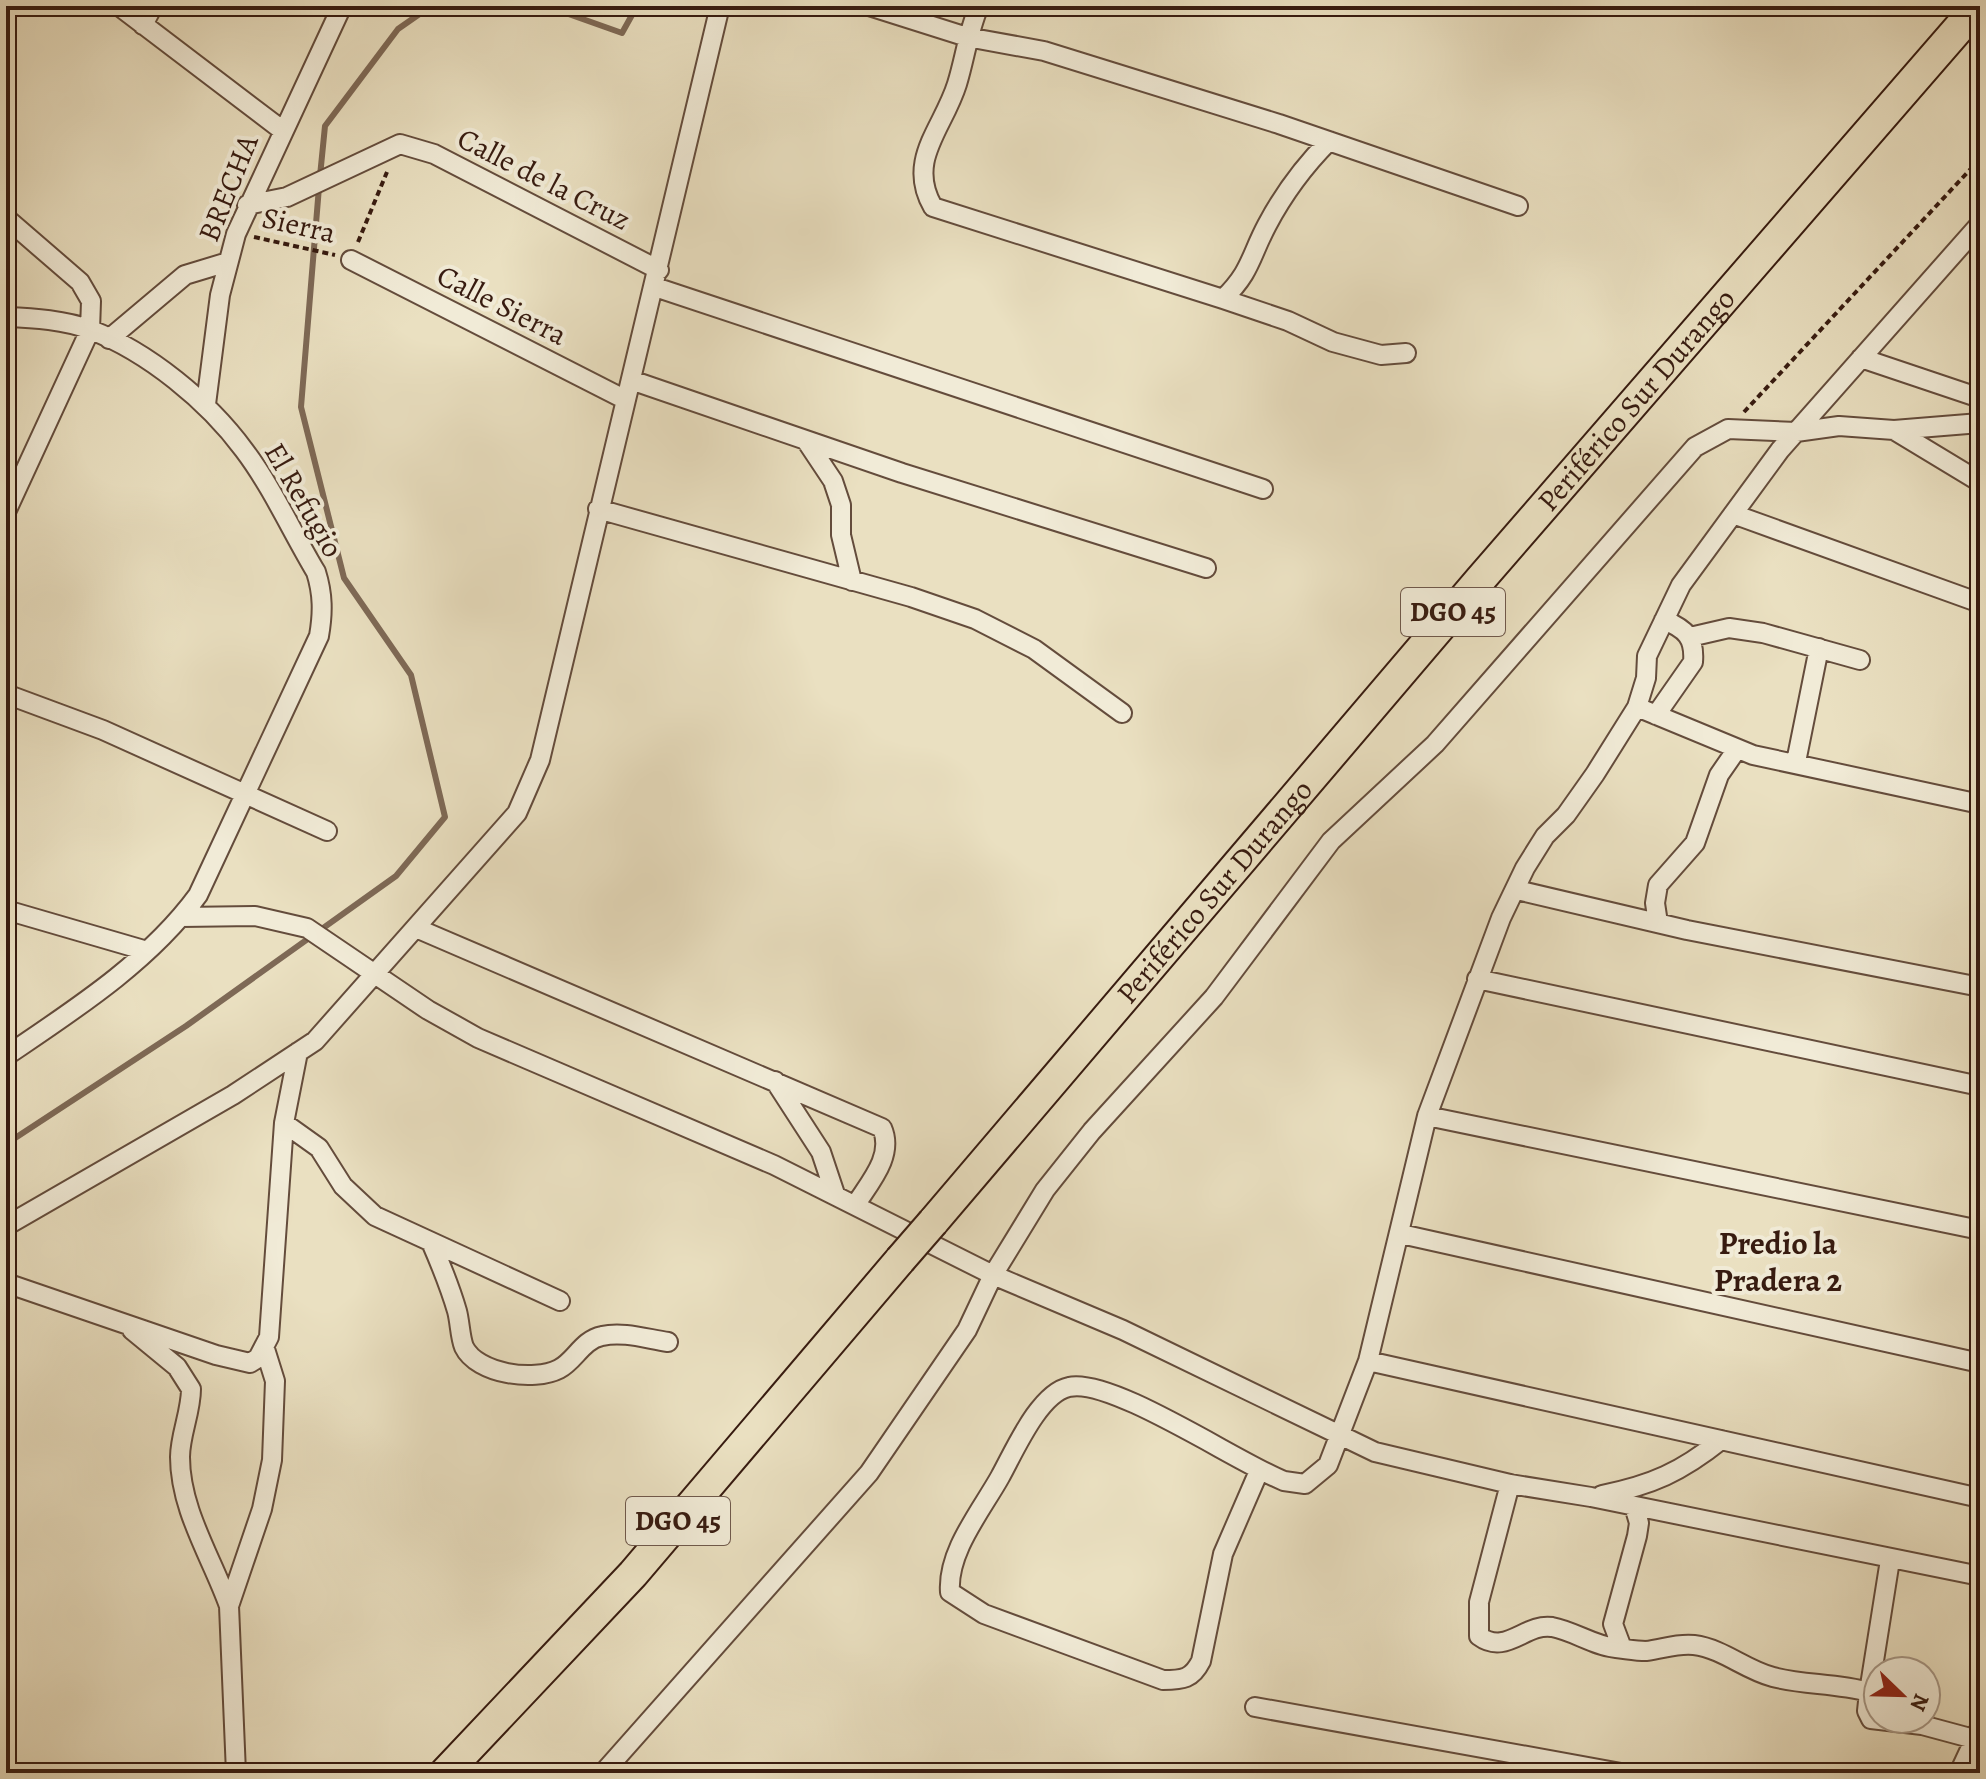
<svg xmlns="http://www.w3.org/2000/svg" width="1986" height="1779" font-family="Alegreya,serif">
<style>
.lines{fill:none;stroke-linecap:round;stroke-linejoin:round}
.stream{stroke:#7e6956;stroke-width:6}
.minor-casing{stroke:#644c3c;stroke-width:22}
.trunk-casing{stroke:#371b10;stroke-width:34}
.path{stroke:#371b10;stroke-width:4;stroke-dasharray:6 4;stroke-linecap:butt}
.minor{stroke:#f1ebd7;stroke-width:18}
.trunk{stroke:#eae0c1;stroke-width:30}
.trunk-bridge-casing{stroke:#371b10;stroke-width:34;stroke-linecap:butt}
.trunk-bridge{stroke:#eae0c1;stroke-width:30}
.labels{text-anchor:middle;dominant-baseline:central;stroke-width:8;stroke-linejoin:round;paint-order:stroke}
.shield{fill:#f1ebd7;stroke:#6f594c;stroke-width:2}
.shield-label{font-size:28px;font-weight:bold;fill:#371b10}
.street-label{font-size:30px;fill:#371b10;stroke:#f1ebd7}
.neighbourhood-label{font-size:32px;font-weight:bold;fill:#371b10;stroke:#f1ebd7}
</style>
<rect width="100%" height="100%" fill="#eae0c1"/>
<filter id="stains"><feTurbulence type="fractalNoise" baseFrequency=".0025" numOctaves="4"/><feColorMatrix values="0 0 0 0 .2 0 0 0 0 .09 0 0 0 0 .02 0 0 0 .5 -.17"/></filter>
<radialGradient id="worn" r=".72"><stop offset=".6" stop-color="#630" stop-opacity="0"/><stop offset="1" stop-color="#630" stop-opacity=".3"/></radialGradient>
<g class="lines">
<!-- stream -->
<path class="stream" d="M546,6l76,27 15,-27
M320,176l5,-50 73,-97 33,-23
M6,1144l180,-118 210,-150 49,-59 -34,-142 -67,-97 -43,-171 18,-220"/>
<defs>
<path id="minor" d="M119,6l163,124
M869,6l98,31 77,14 235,73 239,82
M979,6c-11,26 -14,52 -22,78 -14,45 -51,76 -24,123l290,92 65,22 45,21 48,13 25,-2
M143,25l10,-19
M247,205l40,-8 113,-53 34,10 225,116
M6,218l74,64 11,19 -1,29 -84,182
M351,260l275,140
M655,287l608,202
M1223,299c28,-27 27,-42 44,-74 17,-32 36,-58 62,-84
M6,317c28,1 59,3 85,13 57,22 117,71 153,120 28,37 48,82 72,122 7,22 7,41 3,64l-121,259c-49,67 -124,115 -192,161
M109,339l76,-64 43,-13
M1861,358l119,40
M631,380l271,93 304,95
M206,404l14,-109 16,-61 106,-228
M1894,430l86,52
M807,442l26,39 8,24v30l11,46
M598,509l313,88 64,22 59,30 88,64
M1733,514l247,89
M1690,637l39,-9 34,5 97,27
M6,694l97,36 224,101
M1637,707l116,48 227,49
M1656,715l37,-53c2,-24 -7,-33 -29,-42
M1796,762l23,-114
M1517,890l170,40 293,57
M6,910l141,41
M181,917l74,-1 52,12 121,82 50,28 296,127 219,110 130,55 252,122 135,32 81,13 389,79
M1658,923l-3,-20 3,-18 37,-42 24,-68 18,-26
M416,928l466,200c12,27 -11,53 -26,76
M1477,979l503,107
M775,1081l46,71 14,42
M1427,1116l553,114
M284,1123l35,25 24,38 32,30 185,85
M6,1226l227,-131 82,-54 202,-228 23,-53 180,-754
M1401,1234l579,129
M431,1242c10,23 19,45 26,69 3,11 3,26 7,36 13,27 70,35 95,22 16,-8 23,-29 43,-33 21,-5 45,3 66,6
M6,1283l210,72 34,8 8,-5 11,-21 15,-214 14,-71
M132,1330l45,37 14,22c0,23 -11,46 -11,68 0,53 32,101 49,149
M1368,1361l612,137
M1259,1471l-36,83 -22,107c-9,18 -18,19 -38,19l-179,-66 -34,-22c-3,-40 31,-81 50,-115 14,-25 39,-84 69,-90 42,-10 169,76 215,94l21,3 23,-19 40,-104 59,-245 74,-198 24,-50 20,-32 21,-21 29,-41 42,-67 9,-29 1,-22 34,-71 99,-135 200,-226
M1510,1484l-31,118v34c27,20 46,-13 73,-9 22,4 42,19 64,21 10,1 20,3 30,3 17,-2 31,-8 48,-6 30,4 51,25 79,32 30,8 63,6 96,15
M1602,1495c50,-10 79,-23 119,-55
M1890,1560l-21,132 -2,19 4,8 51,6 52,14
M1622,1648l-9,-24 24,-88 2,-13 -5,-17
M1255,1707l366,66
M236,1773l-7,-167 33,-97 10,-49 3,-79 -10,-32
M603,1773l266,-300 98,-143 26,-55 52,-85 47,-59 122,-134 117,-156 104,-97 260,-297 33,-18 68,3 43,-6 55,4 86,-7
M1959,1773l20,-43"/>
<g id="trunk">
<path id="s1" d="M933,1222l546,-641 499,-575"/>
<path d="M445,1773l188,-199 267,-314"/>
</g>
</defs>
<!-- minor casing -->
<use href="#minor" class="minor-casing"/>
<!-- trunk casing -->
<use href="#trunk" class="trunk-casing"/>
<!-- path -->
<path class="path" d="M254,237l81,18
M358,242l29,-70
M1744,412l236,-253"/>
<!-- minor -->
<use href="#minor" class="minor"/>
<!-- trunk -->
<use href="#trunk" class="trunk"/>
<defs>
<path id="trunk-bridge" d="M900,1260l33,-38"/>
</defs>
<!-- trunk-bridge casing -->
<use href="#trunk-bridge" class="trunk-bridge-casing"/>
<!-- trunk-bridge -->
<use href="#trunk-bridge" class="trunk-bridge"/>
</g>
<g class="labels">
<!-- shield labels -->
<g class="shield">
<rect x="1401" y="588" width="104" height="48" rx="6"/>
<rect x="626" y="1497" width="104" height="48" rx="6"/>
</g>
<g class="shield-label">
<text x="1453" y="612">DGO 45</text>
<text x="678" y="1521">DGO 45</text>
</g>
<!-- street labels -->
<g class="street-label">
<text transform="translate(544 179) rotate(27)">Calle de la Cruz</text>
<text transform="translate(228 188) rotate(-68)">BRECHA</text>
<text transform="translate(299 225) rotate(13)">Sierra</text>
<text transform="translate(502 305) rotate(27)">Calle Sierra</text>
<text stroke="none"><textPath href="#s1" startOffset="1082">Periférico Sur Durango</textPath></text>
<text transform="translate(304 500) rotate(60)">El Refugio</text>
<text stroke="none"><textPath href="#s1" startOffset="434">Periférico Sur Durango</textPath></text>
</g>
<!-- neighbourhood labels -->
<g class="neighbourhood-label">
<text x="1778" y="1243">Predio la<tspan x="1778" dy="37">Pradera 2</tspan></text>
</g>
</g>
<!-- margin -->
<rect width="1986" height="1779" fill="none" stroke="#eae0c1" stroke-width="32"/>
<rect x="8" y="8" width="1970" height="1763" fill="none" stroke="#371b10" stroke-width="4"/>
<rect x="16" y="16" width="1954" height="1747" fill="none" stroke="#371b10" stroke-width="2"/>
<!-- north arrow -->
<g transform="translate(1902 1695) rotate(113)"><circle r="38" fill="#f1ebd7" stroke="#a79887" stroke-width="2"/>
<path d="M0-6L14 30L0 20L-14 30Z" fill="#8f2418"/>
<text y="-12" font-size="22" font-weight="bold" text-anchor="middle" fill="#371b10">N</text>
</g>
<rect width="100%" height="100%" filter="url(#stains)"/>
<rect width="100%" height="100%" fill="url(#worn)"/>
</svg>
